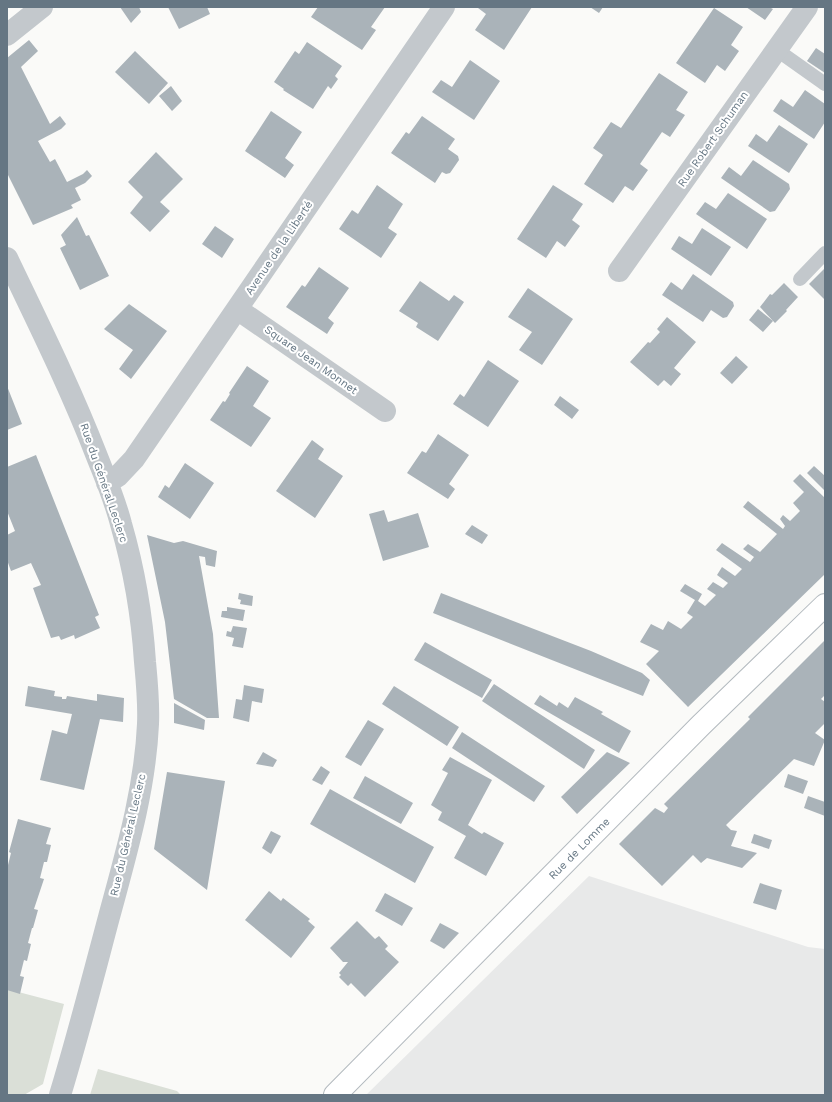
<svg xmlns="http://www.w3.org/2000/svg" width="832" height="1102" font-family="'Work Sans',sans-serif">
<style>
.built{fill:#e8e9e9}
.green{fill:#dadfd7}
.building{fill:#aab3b9}
.lines{fill:none;stroke-linecap:round;stroke-linejoin:round}
.secondary-casing{stroke:#b3babf;stroke-width:24}
.service{stroke:#c3c8cc;stroke-width:14}
.minor{stroke:#c3c8cc;stroke-width:22}
.secondary{stroke:#fff;stroke-width:22}
.labels{text-anchor:middle;dominant-baseline:central;stroke-width:4;stroke-linejoin:round;paint-order:stroke}
.street-label{font-size:11px;fill:#657683;stroke:#fff}
</style>
<rect width="100%" height="100%" fill="#fafaf8"/>
<!-- built -->
<path class="built" d="M589,876l219,71 17,2v146h-459z"/>
<!-- green -->
<path class="green" d="M7,989l57,15 -21,80 -19,11h-17z
M98,1069l79,22 4,4h-91z"/>
<!-- building -->
<path class="building" d="M120,7h19l2,5 -10,11z
M168,7h39l3,7 -31,15z
M318,7h67l-14,20 5,3 -14,20 -51,-33z
M479,7h53l-28,43 -29,-20 11,-16 -8,-6z
M590,7h13l-4,6z
M746,7h23l4,2 -8,11z
M714,8l29,19 -12,18 8,6 -14,20 -8,-6 -12,18 -29,-20z
M29,40l9,11 -17,16 29,57 10,-8 6,8 -5,5 -23,12 12,21 5,-3 12,23 16,-8 4,-4 5,6 -7,7 -10,5 6,12 -10,5 2,3 -40,17 -26,-52v-115z
M307,42l35,24 -7,10 3,3 -7,10 -3,-3 -15,23 -30,-19 1,-1 -10,-7 21,-31 4,3z
M816,48l9,6v19l-18,-12z
M135,51l33,32 -19,21 -34,-32z
M470,60l30,21 -26,39 -42,-28 9,-12 11,7z
M659,73l29,19 -12,18 9,5 -15,22 -8,-5 -22,32 8,6 -15,21 -8,-5 -12,17 -29,-19 19,-29 -10,-7 18,-26 10,6z
M171,86l11,15 -10,10 -13,-15z
M805,90l20,14v18l-11,17 -41,-28 8,-12 12,8z
M271,111l31,21 -17,26 9,7 -9,13 -40,-27z
M422,116l33,23 -7,10 10,7 1,4 -9,13 -4,1 -4,-2 -7,11 -44,-30 15,-21 3,2z
M779,125l29,19 -19,29 -41,-27 8,-12 11,8z
M156,152l27,27 -23,23 10,9 -20,21 -20,-19 13,-16 -15,-15z
M753,160l36,24 1,5 -15,22 -5,1 -49,-34 8,-11 12,9z
M377,185l26,19 -15,24 9,6 -16,24 -42,-29 13,-19 6,4z
M553,185l30,19 -11,16 8,6 -15,21 -8,-6 -11,17 -29,-19z
M728,193l39,26 -20,30 -51,-35 9,-12 11,7z
M77,217l9,19 3,-1 20,41 -29,14 -20,-42 6,-3 -5,-10z
M215,226l19,13 -12,19 -20,-14z
M702,228l29,19 -20,29 -40,-27 8,-13 13,8z
M319,267l30,21 -21,30 6,5 -7,11 -41,-27 16,-22 3,2z
M825,268v32l-16,-16z
M693,274l40,28 1,4 -7,11 -4,1 -12,-8 -8,12 -41,-27 9,-13 11,8z
M420,281l29,20 5,-6 10,7 -26,39 -22,-14 2,-4 -19,-12z
M784,283l14,14 -12,13 1,1 -12,12 -15,-16 10,-13 2,1z
M528,288l45,31 -31,46 -23,-15 13,-18 -24,-15z
M129,304l38,27 -36,48 -12,-10 14,-19 -29,-21z
M758,309l15,12 -10,11 -14,-12z
M667,317l29,25 -22,26 7,6 -10,12 -7,-6 -6,6 -28,-24 18,-20 2,1 10,-11 -3,-3z
M736,356l12,11 -16,17 -12,-11z
M488,360l31,21 -31,46 -35,-23 7,-10 4,3z
M247,366l22,15 -16,25 18,12 -20,29 -41,-27 13,-19 2,1 5,-8 -1,-1z
M7,386l15,38 -15,6z
M560,396l19,14 -7,9 -18,-14z
M438,434l31,21 -20,29 6,5 -7,10 -41,-26 15,-22 4,2z
M312,440l12,9 -6,10 25,17 -28,42 -39,-27z
M36,455l63,160 -4,2 5,11 -25,11 -1,-4 -13,5 -2,-4 -8,2 -18,-50 8,-3 -10,-22 -20,8 -4,-11v-25l8,-4 -8,-20v-44z
M185,463l29,20 -24,36 -32,-22 7,-12 4,3z
M814,466l11,10v15l-18,-18z
M800,474l25,24v76l-137,133 -42,-43 13,-13 -19,-9 11,-18 12,6 5,-9 13,8 12,-12 -6,-4 8,-13 -15,-9 5,-7 17,10 -4,7 7,5 11,-11 -9,-6 6,-7 10,6 5,-5 -11,-8 5,-8 13,9 7,-7 -26,-19 6,-7 28,19 4,-5 -11,-8 5,-5 12,8 17,-18 -34,-27 5,-6 35,28 2,-3 -5,-7 3,-4 7,6 10,-10 -7,-8 11,-11 -11,-11z
M384,510l4,12 30,-9 11,34 -46,14 -14,-47z
M472,525l16,10 -6,9 -17,-10z
M147,535l27,8 9,-2 34,10 -2,16 -9,-2 -1,-8 -6,-1 14,78 6,84h-12l-33,-19 -9,-77z
M239,593l14,3 -1,10 -12,-2 1,-4 -3,-1z
M441,593l150,58 51,22 8,7 -7,16 -210,-83z
M227,607l18,3 -2,11 -22,-4 1,-6h5z
M233,626l14,2 -4,20 -11,-2 2,-8 -8,-2 1,-5 4,1z
M825,640v55l-4,4 4,3v21l-10,10 10,7 -11,26 -20,-7 -68,66 5,5 6,1 -6,15 26,7 -15,15 -35,-10 -6,5 -8,-8 -31,31 -43,-42 36,-36 9,5 4,-5 -4,-4 86,-85 -2,-2z
M425,642l67,38 -10,18 -68,-38z
M494,684l101,66 -11,19 -102,-68z
M244,685l20,4 -2,14 -10,-2 -3,21 -16,-4 3,-19 6,1z
M28,686l27,5 -1,5 8,1v2h4l1,-3 30,5v-7l27,4 -1,24 -23,-3 -16,71 -44,-10 12,-50 15,4 5,-20 -47,-8z
M394,686l65,41 -12,19 -65,-42z
M540,695l17,11 2,-4 9,6 7,-11 28,15 -2,2 30,17 -12,22 -85,-49z
M174,703l31,17 -1,10 -30,-7z
M368,720l16,9 -23,37 -16,-9z
M462,732l83,54 -11,16 -82,-54z
M263,752l14,8 -4,7 -17,-3z
M607,752l23,11 -53,51 -16,-17z
M450,757l42,23 -24,45 14,9 2,-2 20,11 -18,33 -32,-18 12,-22 -28,-16 4,-8 -11,-7 17,-32 -6,-3z
M321,766l9,6 -8,13 -10,-5z
M167,772l58,9 -18,109 -53,-41z
M788,774l20,7 -5,13 -19,-7z
M365,776l48,27 -12,21 -48,-26z
M330,789l104,58 -19,36 -105,-59z
M808,796l17,6v14l-21,-8z
M18,819l33,9 -5,16 5,1 -4,17h-3l-4,16 4,1 -10,30 4,1 -5,18h-1l-4,15 3,1 -4,17 -3,-1 -4,16 4,1 -4,17 -13,-4v-121l4,-16 -2,-1z
M271,831l10,5 -10,18 -9,-6z
M754,834l18,6 -3,9 -18,-6z
M760,883l22,7 -6,20 -23,-7z
M269,891l12,10 2,-3 27,21 -2,2 7,6 -24,31 -46,-38z
M385,893l28,15 -11,18 -27,-15z
M357,921l18,18 4,-3 9,10 -3,3 14,13 -34,35 -14,-14 -3,3 -9,-9 2,-2 -2,-2 9,-11h-5l-13,-14z
M440,923l19,10 -15,16 -14,-8z"/>
<g class="lines">
<defs>
<g id="secondary">
<path id="s1" d="M335,1095l366,-370 124,-120"/>
</g>
</defs>
<!-- secondary casing -->
<use href="#secondary" class="secondary-casing"/>
<!-- service -->
<path class="service" d="M777,50l48,34
M800,279l25,-26"/>
<!-- minor -->
<path class="minor" d="M7,35l35,-28
M7,258c31,65 63,129 89,196 9,23 19,46 25,70 13,45 21,91 24,138 2,21 4,41 3,62 -3,66 -22,130 -39,193 -16,60 -31,119 -49,178
M619,271l188,-264
M237,309l148,102
M107,483l11,-7 16,-17 310,-452"/>
<!-- secondary -->
<use href="#secondary" class="secondary"/>
</g>
<g class="labels">
<!-- street labels -->
<g class="street-label">
<text transform="translate(713 139) rotate(-55)">Rue Robert Schuman</text>
<text transform="translate(279 248) rotate(-56)">Avenue de la Liberté</text>
<text transform="translate(311 360) rotate(35)">Square Jean Monnet</text>
<text transform="translate(104 483) rotate(71)">Rue du Général Leclerc</text>
<text transform="translate(128 835) rotate(-77)">Rue du Général Leclerc</text>
<text stroke="none"><textPath href="#s1" startOffset="347">Rue de Lomme</textPath></text>
</g>
</g>
<!-- border -->
<rect width="832" height="1102" fill="none" stroke="#657683" stroke-width="16"/>
</svg>
